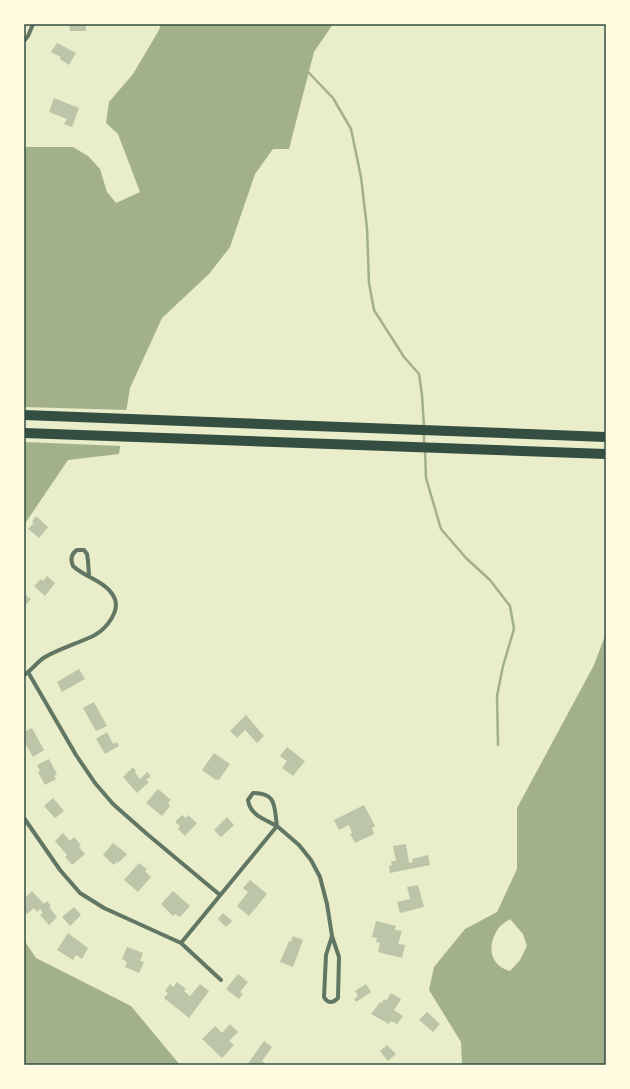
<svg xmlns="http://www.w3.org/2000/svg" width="630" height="1089" font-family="Mulish,sans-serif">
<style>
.water{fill:#a3b18a;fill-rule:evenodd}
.pier{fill:#e9edc9}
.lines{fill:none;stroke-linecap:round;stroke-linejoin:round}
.stream{stroke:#a3b18a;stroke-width:2.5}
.building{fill:#bcc5a7}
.minor{stroke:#617663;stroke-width:4}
.motorway{stroke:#344e41;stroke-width:10}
.neatline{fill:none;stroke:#344e41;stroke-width:1.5}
</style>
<rect width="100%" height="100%" fill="#e9edc9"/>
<!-- water -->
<path class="water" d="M161,24h172l-19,28 -25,97h-16l-18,25 -25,73 -21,27 -47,44 -32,70 -11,66 -51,6 -44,65v-378h49l15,9 12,13 7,23 9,11 24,-11 -22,-58 -12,-11 3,-21 24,-28 26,-44z
M606,633v432h-144l-1,-23 -32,-52 5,-23 31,-38 32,-17 20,-43v-61l77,-143zM510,919l13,15 4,12 -7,14 -10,11c-21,-6 -23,-26 -12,-42 2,-4 8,-7 12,-10z
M24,940l12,18 95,48 49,59h-156z"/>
<!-- pier -->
<path class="pier" d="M24,407l104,3 -6,36 -98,-4z"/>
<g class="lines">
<!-- stream -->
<path class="stream" d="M309,73l24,25 18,31 10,48 6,51 2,55 5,27 30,47 15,17 3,21 2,32
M424,432v13
M425,450l1,28 15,51 25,29 24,22 20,26 4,23 -11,37 -6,30 1,49"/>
</g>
<!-- building -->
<path class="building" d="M69,24h17v7h-16z
M57,43l19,10 -7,12 -9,-6 1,-2 -10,-5z
M54,98l25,10 -7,19 -8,-3 3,-5 -18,-7z
M36,516l12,11 -9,11 -11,-9 6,-6 -2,-1z
M47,576l8,7 -10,13 -11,-10 7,-7 2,2z
M24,594l7,5 -7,8z
M79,669l6,10 -23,13 -5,-10z
M94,702l13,24 -11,5 -13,-23z
M246,715l18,21 -7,7 -12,-13 -8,8 -7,-7z
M32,728l12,22 -11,7 -9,-16v-9z
M107,732l6,12 4,-2 2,4 -14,8 -9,-15z
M287,747l18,14 -12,15 -11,-8 5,-7 -7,-5z
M214,753l16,11 -11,16 -2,-1 -1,1 -14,-10z
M49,759l8,15 -3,2 2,3 -11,6 -7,-13 2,-1 -3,-6z
M133,767l3,4 -1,1 5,7 7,-7 4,4 -5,4 3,2 -12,11 -14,-16z
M158,789l13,11 -3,3 2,3 -8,10 -16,-13z
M53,798l11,13 -9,7 -11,-12z
M364,805l11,21 -3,2 2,6 -19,9 -5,-9 2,-1 -3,-8 -10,5 -5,-10z
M182,815l4,3 2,-3 9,8 -12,13 -7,-7 2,-3 -5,-4z
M227,817l7,8 -13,12 -7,-7z
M63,833l7,8 4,-4 7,8 -2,2 6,7 -13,11 -7,-8 2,-2 -12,-14z
M113,843l14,11 -9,9 -1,-2 -3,4 -11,-10z
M406,844l3,19 4,-1 -1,-3 16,-4 2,10 -40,8 -1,-7 3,-1 -1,-4h5l-3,-15z
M139,863l8,6 -2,2 6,6 -13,15 -14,-12z
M250,880l17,14 -18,22 -12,-10 11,-14 -5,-4z
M418,885l6,22 -24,6 -3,-11 13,-3 -3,-12z
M32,891l12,13 3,-3 4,5 -2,1 8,10 -8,8 -9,-10 3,-2 -3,-4 -3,3 -3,-4 -7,6 -3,-3v-8l3,-3 -2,-2z
M173,891l17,15 -10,11 -5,-3 -2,2 -12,-12z
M74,907l7,8 -11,11 -8,-9z
M223,913l9,8 -6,6 -8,-8z
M376,921l20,5 -1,4 7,1 -4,13 7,1 -3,13 -24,-6 2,-9 -4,-1 1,-4 -5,-1z
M68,933l20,15 -6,11 -6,-4 -3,5 -16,-10z
M293,936l10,4 -10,27 -13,-5 9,-21 2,1z
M127,947l16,6 -3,8 4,1 -5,11 -14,-6 2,-5 -5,-3z
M238,974l10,8 -8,10 3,2 -4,5 -13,-10z
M177,982l9,7 -2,2 6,5 10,-12 9,7 -20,27 -25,-20 4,-5 -3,-2 5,-7 3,3z
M366,984l5,8 -15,10 -2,-3 4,-3 -3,-5z
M391,993l10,6 -7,11 9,6 -6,8 -6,-3 -2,3 -18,-10 9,-12 2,1 2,-4 2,2z
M427,1012l13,12 -7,8 -14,-12z
M230,1024l8,8 -9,9 5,4 -12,13 -20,-19 13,-13 7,7z
M264,1041l8,6 -10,14 5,4h-20z
M387,1045l9,9 -8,7 -8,-10z"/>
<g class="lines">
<!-- minor -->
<path class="minor" d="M24,41l4,-5 5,-12
M28,672l48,83 19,28 18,21 34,30 73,61
M24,675c8,-5 13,-13 21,-18 16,-9 34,-14 50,-22 12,-7 26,-25 19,-38 -8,-16 -30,-20 -41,-31 -3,-7 -2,-12 4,-16h7l3,4 1,7 1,15
M253,793c24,0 21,13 24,33 -13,-7 -27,-11 -29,-26z
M24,818l36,52 20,23 24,15 77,35 40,37
M181,943l96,-117 22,19 12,15 9,17 7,27 5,32 7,21 -1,41c-5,5 -10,6 -14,-1l2,-42 6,-19"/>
<!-- motorway -->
<path class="motorway" d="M24,415l582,22
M24,433l582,21"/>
</g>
<!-- border -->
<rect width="630" height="1089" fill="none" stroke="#fefae0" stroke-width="50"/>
<rect x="25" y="25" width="580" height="1039" class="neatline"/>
</svg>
